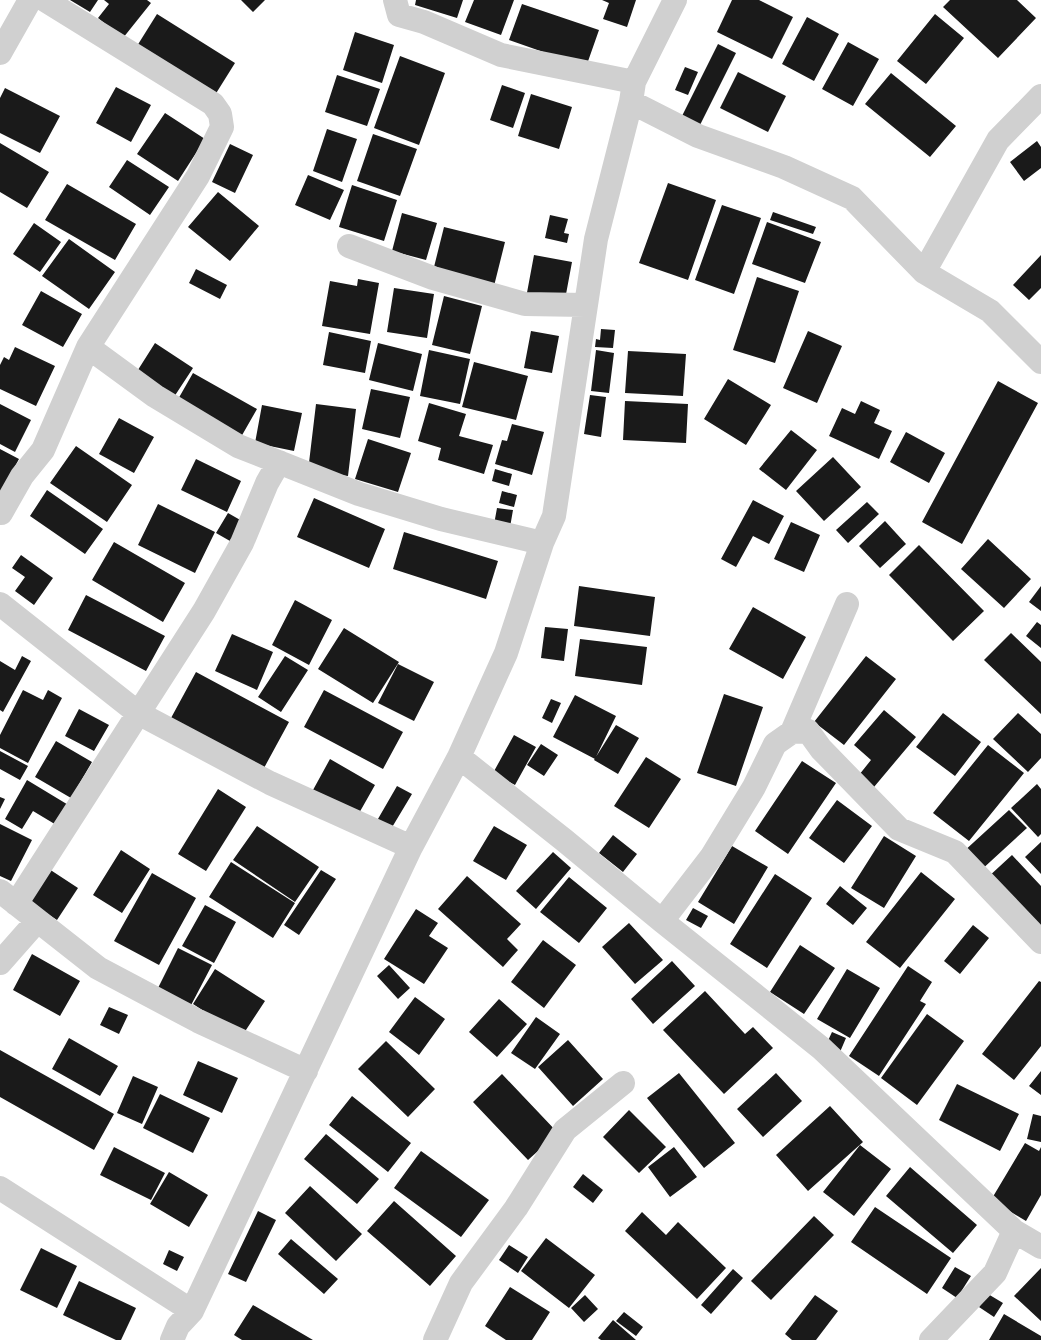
<svg xmlns="http://www.w3.org/2000/svg" width="1041" height="1340" font-family="'Exo 2',sans-serif">
<style>
.building{fill:#1a1a1a}
.lines{fill:none;stroke-linecap:round;stroke-linejoin:round}
.minor{stroke:#d0d0d0;stroke-width:24}
</style>
<rect width="100%" height="100%" fill="#fff"/>
<!-- building -->
<path class="building" d="M70,0h28l-8,12z
M104,0h43l4,3 -28,35 -25,-20 11,-14z
M241,0h24l-12,12z
M416,0h47l-6,18 -42,-13z
M474,0h40l-13,35 -36,-13z
M602,0h34l-9,27 -24,-8 6,-16z
M732,0h27l34,17 -21,42 -55,-27z
M950,0h67l19,18 -38,40 -55,-51z
M522,4l77,26 -13,37 -77,-27z
M157,14l78,49 -20,32 -78,-49z
M935,14l29,24 -38,46 -29,-23z
M807,17l32,17 -25,47 -32,-17z
M355,32l39,13 -12,38 -39,-13z
M848,42l31,17 -26,47 -31,-17z
M718,44l18,9 -37,74 -18,-9z
M400,56l45,17 -26,72 -45,-17z
M685,67l13,5 -10,23 -13,-5z
M738,72l48,24 -18,36 -48,-24z
M891,73l65,53 -26,31 -65,-53z
M337,75l43,14 -13,37 -42,-14z
M502,85l23,8 -12,35 -23,-8z
M116,87l35,18 -20,37 -35,-19z
M5,88l55,28 -20,37 -40,-20v-35z
M531,94l41,13 -13,42 -41,-13z
M165,113l40,26 -27,42 -41,-27z
M327,129l30,10 -15,43 -29,-11z
M373,134l44,15 -17,47 -43,-15z
M1037,141l4,6v21l-17,13 -14,-19z
M0,143l49,29 -22,36 -27,-16z
M230,144l23,11 -18,38 -23,-11z
M127,160l42,27 -19,28 -41,-28z
M308,175l36,15 -14,30 -35,-15z
M668,183l48,17 -28,80 -49,-17z
M67,184l69,40 -21,36 -70,-40z
M352,185l45,15 -13,41 -45,-14z
M218,192l41,34 -29,35 -42,-34z
M722,205l39,13 -27,76 -39,-14z
M773,212l43,15 -3,7 -43,-14z
M402,213l35,10 -11,37 -34,-9z
M550,215l18,4 -4,14 5,1 -2,9 -22,-5z
M767,222l54,20 -16,41 -53,-19z
M34,223l27,19 -21,30 -27,-18z
M444,227l61,15 -11,44 -61,-15z
M69,239l46,33 -26,37 -47,-33z
M534,255l38,7 -8,43 -38,-7z
M1041,255v33l-12,12 -16,-15z
M196,269l31,16 -7,14 -31,-16z
M757,277l42,14 -24,72 -42,-13z
M358,279l21,4 -9,51 -48,-8 8,-45 27,5z
M394,288l40,6 -7,44 -40,-6z
M41,291l41,23 -19,33 -41,-22z
M444,296l38,10 -12,48 -38,-9z
M601,329l14,1 -2,18 -18,-1 1,-8 4,1z
M531,331l28,5 -7,37 -28,-5z
M808,331l34,15 -25,57 -34,-15z
M329,332l42,9 -6,32 -42,-8z
M155,343l38,25 -19,29 -38,-24z
M378,343l44,11 -9,37 -44,-11z
M15,347l40,19 -19,40 -36,-17v-24l4,-8 5,3z
M429,350l41,9 -10,45 -40,-8z
M596,350l18,3 -5,40 -18,-2z
M628,351l58,3 -3,42 -58,-3z
M474,362l54,14 -12,44 -54,-13z
M193,373l64,36 -16,28 -64,-36z
M728,379l43,26 -25,40 -42,-26z
M998,381l40,22 -76,141 -40,-22z
M371,389l39,8 -10,41 -38,-9z
M590,395l16,2 -5,40 -17,-3z
M625,401l63,3 -2,39 -63,-3z
M861,401l19,9 -6,13 18,8 -13,28 -50,-23 13,-28 13,6z
M429,403l37,11 -7,22 34,9 -9,29 -46,-14 3,-12 -23,-7z
M0,404l31,16 -16,32 -15,-8z
M316,404l40,5 -8,67 -40,-5z
M262,405l40,8 -8,38 -39,-8z
M119,418l35,19 -20,36 -35,-19z
M512,424l32,8 -12,43 -37,-11 7,-24 5,1z
M791,430l26,20 -31,40 -27,-21z
M906,432l39,21 -16,30 -39,-21z
M368,439l43,14 -13,39 -43,-13z
M76,446l56,39 -25,37 -57,-39z
M0,449l19,10 -19,35z
M833,457l28,30 -37,34 -28,-30z
M196,459l45,22 -14,31 -46,-22z
M495,469l17,5 -3,12 -17,-5z
M47,490l56,39 -18,25 -55,-38z
M502,491l15,4 -3,12 -15,-4z
M314,498l71,31 -16,39 -72,-31z
M753,500l31,16 -15,28 -16,-8 -17,31 -15,-8z
M867,502l12,12 -31,29 -12,-13z
M158,504l57,28 -20,41 -57,-28z
M497,508l16,2 -4,23 -16,-3z
M228,513l14,8 -12,20 -14,-8z
M885,521l21,23 -26,24 -21,-22z
M791,522l29,13 -16,37 -30,-13z
M404,532l94,29 -12,38 -93,-30z
M988,539l43,40 -27,29 -43,-39z
M114,542l71,41 -22,39 -71,-42z
M919,545l65,66 -31,30 -64,-66z
M21,555l32,23 -19,27 -19,-14 10,-14 -13,-9z
M579,586l76,11 -5,39 -76,-10z
M1041,586v25l-12,-9z
M86,595l79,41 -19,35 -78,-41z
M295,600l37,20 -23,45 -37,-20z
M753,607l53,30 -23,42 -54,-30z
M1037,622l4,3v23l-15,-12z
M545,627l23,2 -4,32 -23,-3z
M344,628l55,34 -26,41 -55,-34z
M1011,633l30,29v52l-57,-54z
M232,634l41,18 -16,38 -42,-19z
M580,639l67,8 -5,38 -67,-9z
M22,656l9,5 -28,51 -3,-2v-49l15,9z
M285,656l23,14 -27,42 -23,-15z
M866,656l30,23 -52,66 -30,-23z
M398,664l36,18 -20,39 -36,-18z
M196,672l93,50 -25,46 -93,-50z
M23,690l20,10 5,-10 14,8 -34,65 -28,-15v-13z
M324,690l79,42 -20,37 -79,-42z
M724,694l39,13 -27,79 -39,-13z
M575,695l41,21 -21,43 -42,-22z
M551,699l10,4 -9,20 -10,-5z
M79,709l30,16 -15,26 -29,-15z
M884,710l32,27 -42,50 -15,-12 12,-15 -17,-15z
M943,713l38,29 -26,34 -39,-29z
M1018,713l23,21v24l-13,14 -35,-33z
M616,725l23,13 -21,36 -24,-14z
M514,735l22,12 -21,38 -22,-12z
M56,741l36,21 -21,36 -36,-21z
M541,744l17,11 -14,21 -17,-11z
M988,745l36,28 -55,68 -36,-28z
M0,751l28,15 -8,14 -20,-11z
M646,757l35,22 -32,49 -35,-22z
M330,759l45,26 -17,30 -45,-25z
M802,761l34,22 -48,71 -33,-23z
M27,780l43,26 -12,20 -25,-15 -11,18 -17,-10z
M1037,784l4,5v45l-3,3 -27,-29z
M397,786l15,8 -27,45 -14,-8z
M218,789l28,18 -40,64 -28,-17z
M0,797l5,2 -5,10z
M837,800l35,26 -28,37 -35,-25z
M1009,810l18,18 -48,44 -17,-19z
M0,824l32,16 -21,41 -11,-5z
M257,826l62,41 -24,35 -62,-42z
M494,826l33,19 -21,35 -33,-19z
M613,835l24,19 -14,18 -24,-19z
M884,836l32,20 -32,52 -33,-20z
M1041,842v32l-16,-17z
M732,846l36,21 -34,57 -36,-22z
M121,850l29,19 -28,44 -29,-18z
M553,852l18,16 -35,41 -20,-18z
M1012,855l29,31v49l-54,-57z
M231,862l64,41 -22,35 -64,-41z
M49,869l29,19 -21,32 -28,-18z
M321,870l15,9 -37,56 -15,-10z
M921,872l34,27 -55,69 -34,-26z
M152,873l44,25 -37,67 -45,-24z
M775,874l37,24 -45,70 -37,-24z
M467,876l54,48 -14,15 11,11 -15,17 -65,-58z
M569,877l38,31 -28,35 -39,-31z
M840,886l27,22 -14,17 -27,-21z
M205,905l31,17 -22,41 -32,-17z
M693,908l15,8 -7,12 -15,-8z
M416,909l22,14 -9,13 19,12 -24,36 -40,-25z
M629,923l34,37 -28,24 -33,-37z
M973,925l16,13 -29,36 -16,-13z
M543,940l33,25 -32,43 -33,-26z
M800,945l35,23 -31,46 -34,-22z
M178,948l34,17 -23,44 -33,-17z
M32,954l48,27 -20,35 -47,-26z
M672,961l23,25 -42,38 -22,-25z
M389,965l21,23 -12,11 -21,-23z
M908,966l24,16 -12,19 6,3 -47,72 -30,-20z
M215,969l50,32 -23,35 -49,-32z
M847,969l33,19 -30,50 -33,-19z
M1039,981l2,1v64l-27,34 -32,-26z
M705,991l40,43 8,-7 20,21 -49,46 -61,-64z
M415,997l30,22 -26,36 -30,-23z
M499,999l28,25 -30,33 -28,-25z
M109,1007l19,8 -9,19 -19,-9z
M927,1014l37,27 -47,64 -36,-27z
M536,1017l24,17 -25,35 -24,-16z
M832,1032l14,6 -6,14 -14,-7z
M69,1038l49,28 -18,30 -48,-27z
M568,1040l35,39 -30,27 -35,-39z
M386,1041l49,48 -27,28 -50,-48z
M0,1050l114,64 -20,36 -94,-53z
M198,1061l40,17 -16,35 -39,-18z
M1041,1071v24l-12,-9z
M679,1073l56,70 -31,25 -57,-70z
M776,1073l26,28 -39,36 -26,-28z
M502,1074l56,59 -30,27 -55,-58z
M133,1076l25,11 -16,37 -25,-11z
M957,1084l62,30 -19,37 -61,-31z
M160,1094l50,24 -17,35 -50,-25z
M352,1096l59,47 -23,29 -59,-47z
M830,1106l33,36 -55,49 -32,-36z
M629,1110l37,37 -27,26 -36,-36z
M1033,1114l8,2v26l-14,-3z
M326,1134l53,45 -22,25 -53,-45z
M1025,1143l14,8 2,-4v48l-15,26 -35,-21z
M860,1145l31,24 -37,47 -31,-24z
M114,1147l51,26 -14,27 -51,-25z
M674,1147l23,30 -27,20 -22,-30z
M421,1151l68,49 -28,37 -67,-49z
M910,1167l67,58 -24,28 -67,-57z
M169,1172l39,23 -19,32 -39,-23z
M583,1174l20,16 -10,13 -20,-16z
M310,1186l52,48 -26,27 -51,-48z
M394,1201l62,55 -26,30 -63,-55z
M875,1207l76,51 -24,36 -76,-52z
M258,1211l18,9 -30,62 -18,-8z
M642,1212l24,23 12,-13 48,46 -29,31 -72,-68z
M814,1216l20,19 -63,65 -20,-19z
M546,1238l49,37 -26,33 -48,-37z
M291,1239l47,40 -14,15 -46,-40z
M509,1245l19,12 -10,16 -19,-13z
M41,1248l36,18 -20,42 -37,-18z
M169,1250l15,7 -7,14 -14,-7z
M955,1267l16,9 -14,22 -15,-10z
M1041,1268v53l-27,-25z
M733,1269l10,9 -32,36 -10,-9z
M79,1281l57,27 -15,32h-5l-53,-25z
M510,1287l40,25 -18,28h-26l-21,-14z
M988,1294l15,9 -9,14 -15,-10z
M585,1295l13,14 -14,13 -13,-14z
M815,1295l23,16 -22,29h-24l-7,-6z
M253,1305l60,35h-71l-8,-5z
M624,1312l19,15 -7,9 -20,-15z
M1004,1314l37,22v4h-52z
M613,1320l23,20h-35l-3,-2z"/>
<g class="lines">
<!-- minor -->
<path class="minor" d="M395,0l4,15 25,7 77,33 133,27
M0,53l30,-53
M631,102l67,34 86,31 68,31 72,74 66,39 51,51
M349,246l84,32 92,26 60,1
M924,272l74,-132 43,-44
M88,347l67,49 83,50 121,48 82,25 101,24
M0,513h1l21,-37 21,-26 45,-103 110,-171 24,-49 -2,-13 -7,-10 -168,-104
M0,604l138,109 132,70 141,64
M792,732l55,-128
M459,757l105,83 98,81 159,127 193,183 27,16
M0,891l98,77 100,53 108,50
M16,904l188,-293 38,-68 25,-60 12,-21
M662,921l50,-65 42,-69 21,-43 17,-12 16,-1 13,18 78,80 56,23 86,90
M0,963l37,-42
M0,1188l192,123
M172,1340l6,-14 14,-15 219,-464 48,-90 47,-104 36,-110 12,-27 42,-277 35,-137 3,-20 41,-82
M435,1340l26,-57 55,-75 49,-78 58,-47
M931,1340l64,-67 19,-42"/>
</g>
</svg>
